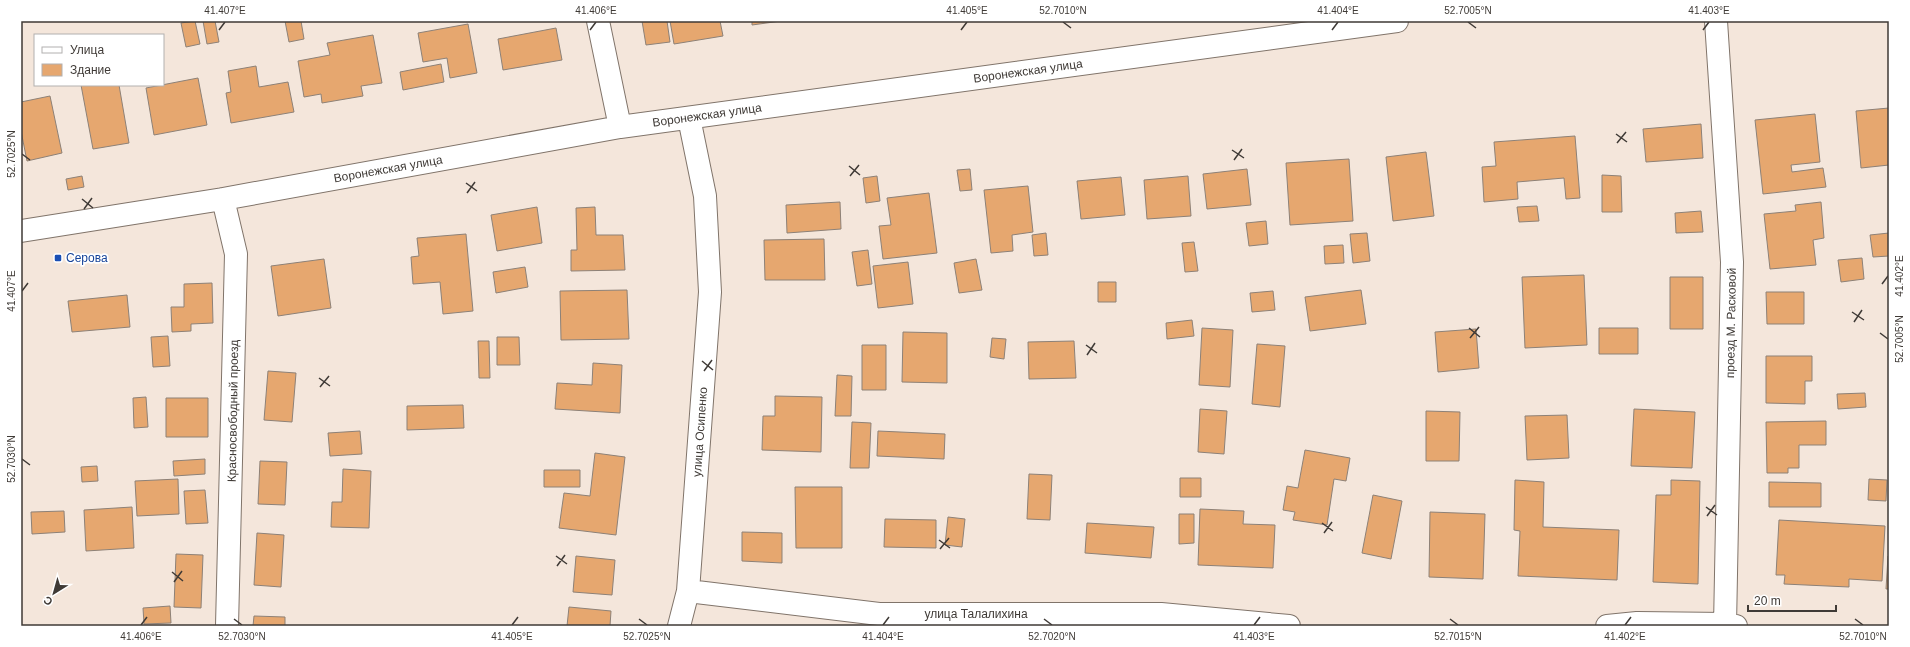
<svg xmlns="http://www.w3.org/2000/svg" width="1910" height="647" font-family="Arial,sans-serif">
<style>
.building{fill:#e6a76f;stroke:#8d8177}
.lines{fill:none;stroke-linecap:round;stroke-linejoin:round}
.minor-casing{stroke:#80746a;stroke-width:24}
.minor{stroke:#fff;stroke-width:22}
.ticks{fill:none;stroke:#3f3a36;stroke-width:1.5}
.transit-dot{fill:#1a4fb4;stroke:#fff;stroke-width:1.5}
.labels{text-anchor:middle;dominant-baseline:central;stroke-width:3.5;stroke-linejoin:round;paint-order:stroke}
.street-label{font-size:12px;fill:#3f3a36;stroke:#fff}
.transit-label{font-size:12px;fill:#164399;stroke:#fff;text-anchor:start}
.neatline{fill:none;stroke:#3f3a36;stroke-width:1.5}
.ticks-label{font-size:10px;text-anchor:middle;fill:#3f3a36}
</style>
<rect width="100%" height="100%" fill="#f4e6db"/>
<!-- building -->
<path class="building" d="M195,21l5,23 -14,3 -5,-24z
M203,21h12l4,21 -12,2z
M285,21h16l3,18 -15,3z
M642,21h25l3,21 -24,3z
M670,21h50l3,15 -49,8z
M752,21h29l-29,4z
M468,24l9,49 -27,5 -3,-20 -24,4 -5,-29z
M556,28l6,32 -59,10 -5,-31z
M373,35l9,48 -21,3 2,10 -41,7 -1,-9 -17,3 -6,-36 32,-6 -3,-12z
M441,64l3,18 -41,8 -3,-18z
M256,66l3,21 29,-5 6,30 -63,11 -5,-30 5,-1 -3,-21z
M198,78l9,47 -53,10 -8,-47z
M81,85h38l10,58 -36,6z
M50,96l12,57 -35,8 -6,-30v-29z
M1889,108v57l-28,3 -5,-57z
M1815,114l5,48 -29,3 1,7 31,-4 3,19 -63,7 -8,-74z
M1701,124l2,34 -57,4 -3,-33z
M1575,136l5,62 -14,1 -2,-21 -47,4 1,17 -34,3 -2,-35 14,-1 -2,-24z
M1426,152l8,64 -41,5 -7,-64z
M1349,159l4,62 -63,4 -4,-62z
M970,169l2,21 -12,1 -3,-21z
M1247,169l4,36 -44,4 -4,-35z
M1602,175l19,1 1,36h-20z
M82,176l2,11 -16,3 -2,-11z
M877,176l3,25 -14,2 -3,-25z
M1188,176l3,40 -44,3 -3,-39z
M1121,177l4,38 -44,4 -4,-38z
M1028,186l5,46 -21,3 1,16 -22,2 -7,-63z
M929,193l8,60 -54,6 -4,-33 12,-1 -4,-27z
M840,202l1,27 -54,4 -1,-28z
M1821,202l3,36 -11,2 3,25 -46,4 -6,-55 32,-3 -1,-6z
M1537,206l2,15 -20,1 -2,-15z
M537,207l5,36 -45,8 -6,-36z
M595,207l1,28h27l2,35 -54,1v-21h6l-1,-42z
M1701,211l2,21 -27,1 -1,-20z
M1266,221l2,23 -19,2 -3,-23z
M1046,233l2,22 -14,1 -2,-21z
M1367,233l3,28 -17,2 -3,-29z
M1889,233v23l-16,1 -3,-22z
M466,234l7,77 -30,3 -3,-32 -27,2 -2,-27 8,-1 -2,-18z
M824,239l1,41h-60l-1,-40z
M1194,242l4,29 -13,1 -3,-29z
M1343,245l1,18 -19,1 -1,-18z
M868,250l4,34 -15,2 -5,-34z
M1862,258l2,21 -23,3 -3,-22z
M324,259l7,49 -53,8 -7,-50z
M976,259l6,31 -23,3 -5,-30z
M908,262l5,42 -35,4 -5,-42z
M525,267l3,20 -32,6 -3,-21z
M1584,275l3,70 -62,3 -3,-71z
M1670,277h33v52h-33z
M1098,282h18v20h-18z
M212,283l1,40 -22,1v7l-19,1 -1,-25h13v-23z
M627,290l2,49 -68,1 -1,-49z
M1361,290l5,34 -56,7 -5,-34z
M1273,291l2,19 -23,2 -2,-19z
M1766,292h38v32h-37z
M127,295l3,32 -58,5 -4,-31z
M1192,320l2,16 -27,3 -1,-16z
M1202,328l31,2 -3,57 -31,-2z
M1599,328h39v26h-39z
M1476,329l3,39 -41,4 -3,-40z
M903,332l44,1v50l-45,-1z
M168,336l2,30 -17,1 -2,-30z
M497,337h22l1,28h-23z
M992,338l14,1 -2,20 -14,-2z
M478,341h11l1,37h-11z
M1074,341l2,37 -47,1 -1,-37z
M1257,344l28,2 -5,61 -28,-3z
M862,345h24v45h-24z
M1766,356h46v25h-7v23l-39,-1z
M593,363l29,2 -2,48 -65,-4 2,-26 35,2z
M268,371l28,2 -4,49 -28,-2z
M837,375l15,1 -1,40h-16z
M1865,393l1,14 -28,2 -1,-15z
M775,396l47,1 -1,55 -59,-2 1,-34h12z
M146,397l2,30 -14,1 -1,-30z
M166,398h42v39h-42z
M463,405l1,23 -57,2v-24z
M1200,409l27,2 -3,43 -26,-2z
M1634,409l61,3 -3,56 -61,-2z
M1426,411l34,1 -1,49h-33z
M1567,415l2,43 -42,2 -2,-44z
M1826,421v24h-27v23h-11v5h-21l-1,-51z
M852,422l19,1 -2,45h-19z
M360,431l2,23 -32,2 -2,-23z
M878,431l67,3 -1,25 -67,-3z
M1305,450l45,8 -4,23 -12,-2 -7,46 -34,-5 2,-8 -12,-2 4,-24 11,2z
M595,453l30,4 -9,78 -57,-7 5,-35 26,3z
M205,459v15l-31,2 -1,-15z
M260,461l27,1 -2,43 -27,-1z
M97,466l1,15 -16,1 -1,-15z
M343,469l28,2 -2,57 -38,-1 1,-25h10z
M544,470h36v17h-36z
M1029,474l23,1 -2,45 -23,-1z
M1180,478h21v19h-21z
M178,479l1,35 -42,2 -2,-35z
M1869,479l18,1 -1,21 -18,-1z
M1515,480l29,2 -1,45 76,3 -2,50 -99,-4 2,-45 -6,-1z
M1671,480l29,1 -2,103 -45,-2 3,-87h15z
M1769,482l52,1v24h-52z
M795,487h47v61h-46z
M205,490l3,33 -22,1 -2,-33z
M1373,495l29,6 -11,58 -29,-6z
M132,507l2,41 -48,3 -2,-41z
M1200,509l44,2 -1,13 32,1 -2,43 -75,-3z
M64,511l1,21 -33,2 -1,-22z
M1430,512l55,2 -2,65 -54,-2z
M1179,514h15v29l-15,1z
M948,517l17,2 -3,28 -17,-2z
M885,519l51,1v28l-52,-1z
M1779,520l106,6 -3,55 -33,-2v8l-65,-3 1,-9h-9z
M1087,523l67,4 -3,31 -66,-5z
M742,532l40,1v30l-40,-2z
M257,533l27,2 -3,52 -27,-2z
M176,554l27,1 -2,53 -27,-1z
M576,556l39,4 -3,35 -39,-3z
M1888,556h1v33h-3z
M170,606l1,17 -27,1 -1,-16z
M569,607l42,4 -1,15h-43z
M254,616l31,1v9h-32z"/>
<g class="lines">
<defs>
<path id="minor" d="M598,21l22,106
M1716,21l16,241 -7,364
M223,199l13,55 -9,372
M21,231l202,-32 397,-72 777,-106
M688,591l191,23h282l128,12
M679,626l9,-35 22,-299 -5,-96 -16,-78
M1607,626l30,-3 89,1 10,2"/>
</defs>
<!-- minor casing -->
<use href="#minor" class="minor-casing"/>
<!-- minor -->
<use href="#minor" class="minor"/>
</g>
<!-- ticks -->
<path class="ticks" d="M1063,22l8,6M1468,22l8,6M219,30l6,-8M590,30l6,-8M961,30l6,-8M1332,30l6,-8M1703,30l6,-8M1616,134l11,8M1617,143l9,-11M1232,150l12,8M22,154l8,6M1234,160l8,-11M849,166l11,9M850,176l9,-11M466,183l11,8M467,193l8,-11M82,199l11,9M84,209l8,-11M1882,284l6,-8M22,291l6,-8M1852,312l12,8M1854,322l8,-12M1469,328l11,9M1880,333l8,6M1470,338l9,-11M1086,345l11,8M1087,355l8,-12M702,361l11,9M704,371l8,-11M319,378l11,8M320,387l9,-11M22,459l8,6M1706,507l11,8M1707,516l8,-11M1322,523l11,8M1324,533l8,-11M939,540l11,8M940,549l9,-11M556,556l11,8M557,566l8,-11M172,572l11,9M174,582l8,-11M234,619l8,6M639,619l8,6M1044,619l8,6M1450,619l8,6M1855,619l8,6M141,625l6,-8M512,625l6,-8M883,625l6,-8M1254,625l6,-8M1625,625l6,-8"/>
<!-- markers -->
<rect class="transit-dot" x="54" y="254" width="8" height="8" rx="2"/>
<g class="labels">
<!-- street labels -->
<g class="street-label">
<text transform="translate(1028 71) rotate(-8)">Воронежская улица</text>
<text transform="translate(707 115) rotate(-8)">Воронежская улица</text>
<text transform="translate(388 169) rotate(-10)">Воронежская улица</text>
<text transform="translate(1731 323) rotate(-89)">проезд М. Расковой</text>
<text transform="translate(233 411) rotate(-89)">Красносвободный проезд</text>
<text transform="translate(700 432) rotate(-86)">улица Осипенко</text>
<text x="976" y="614">улица Талалихина</text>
</g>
<!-- transit labels -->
<g class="transit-label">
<text x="66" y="258">Серова</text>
</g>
</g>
<!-- border -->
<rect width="1910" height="647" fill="none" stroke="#ffffff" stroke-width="44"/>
<!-- legend -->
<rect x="34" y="34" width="130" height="52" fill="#ffffff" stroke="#b2b0af"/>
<rect x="42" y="47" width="20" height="6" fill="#ffffff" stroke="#b2b0af"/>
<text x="70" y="54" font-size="12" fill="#3f3a36">Улица</text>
<rect x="42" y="64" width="20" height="12" fill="#e6a76f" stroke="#b2b0af"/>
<text x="70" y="74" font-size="12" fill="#3f3a36">Здание</text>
<!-- north arrow -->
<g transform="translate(54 593) rotate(217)" stroke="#ffffff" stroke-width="3" paint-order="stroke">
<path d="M0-3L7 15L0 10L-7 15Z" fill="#3f3a36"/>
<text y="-6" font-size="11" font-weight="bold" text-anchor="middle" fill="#3f3a36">С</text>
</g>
<!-- scale -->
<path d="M1748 605v6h88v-6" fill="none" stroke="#3f3a36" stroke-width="2"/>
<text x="1754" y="605" font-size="12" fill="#3f3a36" stroke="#ffffff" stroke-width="3" paint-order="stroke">20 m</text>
<rect x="22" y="22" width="1866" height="603" class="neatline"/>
<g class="ticks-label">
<text x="225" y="14">41.407°E</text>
<text x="596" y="14">41.406°E</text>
<text x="967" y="14">41.405°E</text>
<text x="1063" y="14">52.7010°N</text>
<text x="1338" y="14">41.404°E</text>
<text x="1468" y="14">52.7005°N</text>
<text x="1709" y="14">41.403°E</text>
<text transform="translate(11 154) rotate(-90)" y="4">52.7025°N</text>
<text transform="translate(1899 276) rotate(-90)" y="4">41.402°E</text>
<text transform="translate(11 291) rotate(-90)" y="4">41.407°E</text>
<text transform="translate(1899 339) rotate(-90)" y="4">52.7005°N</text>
<text transform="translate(11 459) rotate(-90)" y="4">52.7030°N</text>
<text x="141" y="640">41.406°E</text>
<text x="242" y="640">52.7030°N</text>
<text x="512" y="640">41.405°E</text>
<text x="647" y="640">52.7025°N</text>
<text x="883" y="640">41.404°E</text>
<text x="1052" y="640">52.7020°N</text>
<text x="1254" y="640">41.403°E</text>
<text x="1458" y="640">52.7015°N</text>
<text x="1625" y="640">41.402°E</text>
<text x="1863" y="640">52.7010°N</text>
</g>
</svg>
